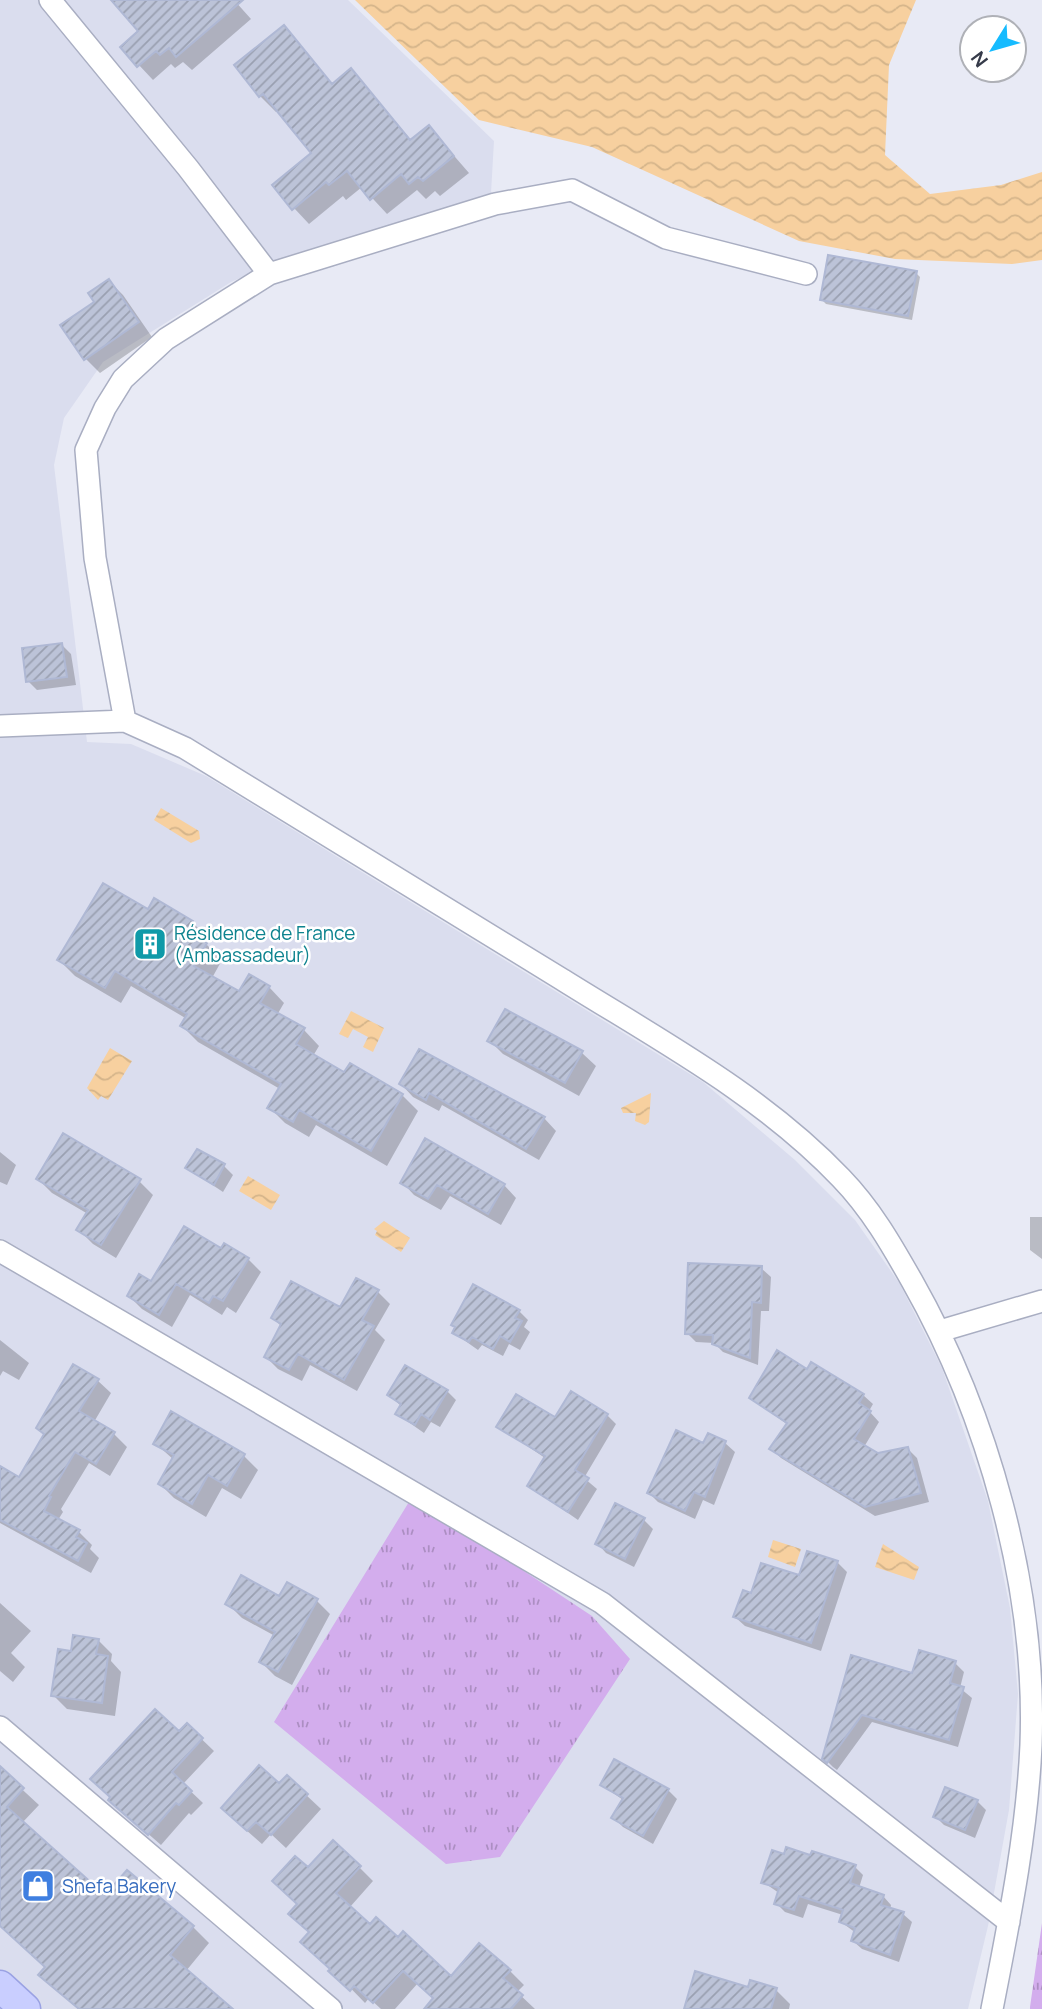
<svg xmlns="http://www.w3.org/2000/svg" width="1042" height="2009" font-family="Manrope,sans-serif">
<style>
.residential{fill:#daddee}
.grass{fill:url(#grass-tufts)}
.water{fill:url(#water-waves)}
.shadow{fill:#0003}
.building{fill:url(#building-hatch);stroke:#afb8d4;stroke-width:2}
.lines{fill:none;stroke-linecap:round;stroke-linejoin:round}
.minor-casing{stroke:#a9aec2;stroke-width:24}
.secondary-casing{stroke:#9aa2e3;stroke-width:33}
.minor{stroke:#fff;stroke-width:21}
.secondary{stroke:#c9ceff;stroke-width:30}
.labels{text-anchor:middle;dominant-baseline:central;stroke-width:5;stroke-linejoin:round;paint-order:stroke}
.culture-label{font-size:19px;fill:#0d838f;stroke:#fff;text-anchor:start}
.shop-label{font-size:19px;fill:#366cbe;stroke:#fff;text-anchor:start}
</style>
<defs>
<pattern id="grass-tufts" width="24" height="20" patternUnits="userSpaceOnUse" patternTransform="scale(1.75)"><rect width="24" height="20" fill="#d3aded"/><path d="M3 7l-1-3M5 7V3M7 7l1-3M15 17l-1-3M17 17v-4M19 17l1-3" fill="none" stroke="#ac8ec2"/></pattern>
<pattern id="water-waves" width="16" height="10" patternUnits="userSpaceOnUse" patternTransform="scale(1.75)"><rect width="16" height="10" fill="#f7d09f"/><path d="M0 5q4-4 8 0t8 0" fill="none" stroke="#d4b48a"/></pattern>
<pattern id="building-hatch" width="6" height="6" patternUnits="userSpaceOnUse" patternTransform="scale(1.75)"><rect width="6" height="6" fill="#bcc3d8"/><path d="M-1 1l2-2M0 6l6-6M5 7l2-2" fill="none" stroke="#9aa0b1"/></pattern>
</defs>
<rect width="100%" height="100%" fill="#e8eaf5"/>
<!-- residential -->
<path class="residential" d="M0,0h348l146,141 -3,52 -208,66 -52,23 -128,80 -39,56 -10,47 33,277 44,2 75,32 497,306 92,78 60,60 45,64 42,84 46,133 22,107 8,86 -9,116 -21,116 -20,83h-930l-38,-31z"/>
<!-- grass -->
<path class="grass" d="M412,1497l180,119 38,43 -130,198 -54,7 -172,-142z
M1042,1923v86h-12v-2z"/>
<!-- water -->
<path class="water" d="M355,0h561l-27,65 -4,90 45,39 71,-9 41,-13v88l-30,4 -117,-5 -96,-18 -207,-94 -113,-27z
M161,808l38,23 1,8 -9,4 -37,-23z
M351,1011l33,17 -11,24 -10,-5 5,-10 -15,-8 -5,9 -9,-4z
M110,1048l22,13 -24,39 -7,-4 -3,4 -11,-12z
M651,1093l-2,29 -4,3 -10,-4 1,-8h-13l-2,-5z
M248,1176l32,19 -9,15 -32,-19z
M384,1221l26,17 -9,14 -26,-17 2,-4 -3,-2z
M773,1540l28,9 -6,18 -27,-10z
M883,1544l36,23 -5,13 -39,-13z"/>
<!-- shadow -->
<path class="shadow" d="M114,0h120l17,19 -59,51 -9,-8 -8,6 -4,-4 -18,16 -31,-33 19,-15z
M284,27l49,58 18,-15 61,71 17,-14 40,46 -29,23 -5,-5 -9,8 -9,-9 -30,24 -25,-27 -16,13 -3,-4 -34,28 -15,-16 20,-55 -36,-43 -2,2 -16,-16z
M916,273l4,4 -8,43 -86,-16 -4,-4z
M109,281l14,14 29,42 -52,36 -14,-14 10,-57z
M62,645l9,9 5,31 -39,5 -9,-9z
M149,912l43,10 16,16 -3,5 17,17 -10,18 28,16 29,-7 15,16 -7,12 27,15 15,16 -6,10 32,18 57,21 16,16 -31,55 -71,-41 -7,12 -24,-14 -16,-16 11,-18 -82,-47 -16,-16 5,-7 -56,-33 -10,17 -46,-27 -16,-16z
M489,1040l93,13 14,13 -17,30 -76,-42z
M401,1084l143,34 12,13 -17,29 -97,-55 -3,6 -26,-14z
M0,1152l16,13 -9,20 -7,-3z
M224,1166l9,9 -10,17 -36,-24z
M38,1179l101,2 14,14 -37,63 -23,-14 -14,-14 9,-16 -36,-21z
M402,1182l102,3 12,13 -15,27 -51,-29 -9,14 -27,-15z
M1030,1217h12v42l-12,-9z
M221,1251l27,8 13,13 -25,41 -9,-6 -5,8 -32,-20 -18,32 -30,-18 -13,-13z
M761,1268l10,9 -2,34h-8l-3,54 -35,-13 -9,-9 -18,-1 -9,-9z
M378,1292l12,12 -15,26 10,10 -28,51 -47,-26 -8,16 -24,-12 -12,-12 16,-30 -9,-9 67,-8z
M519,1311l9,9 -4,7 6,5 -10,18 -11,-6 -6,12 -21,-11 -4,5 -24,-17z
M0,1340l29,23 -10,17 -16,-9 -3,5z
M808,1371l55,24 10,9 -4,7 10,11 -15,25 13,8 31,-6 9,9 12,44 -54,14 -94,-58 -9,-9 16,-24 -37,-27z
M97,1380l14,13 -17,29 20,12 13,13 -17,29 -21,-13 -28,46 2,3 -5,8 21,12 13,13 -2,4 9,9 -8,15 -91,-50v-55l20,11 25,-43 -7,-8z
M447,1391l9,9 -16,27 -9,-5 -7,11 -27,-19 4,-8 -12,-11z
M172,1414l72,42 14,14 -17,29 -19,-11 -16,29 -32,-19 -14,-14 14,-24 -19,-17z
M607,1415l9,9 -32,54 13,11 -19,31 -49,-34 16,-28 -46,-31z
M709,1435l16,8 10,9 -21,53 -11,-5 -8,19 -37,-17 -9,-9 55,-48z
M644,1520l9,9 -19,38 -28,-14 -9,-10z
M837,1562l10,10 -26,79 -76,-25 -10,-9 18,-22z
M280,1598l36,2 14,14 -38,71 -17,-9 -14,-14 14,-26 -33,-18 -14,-14z
M0,1603l31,28 -20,22 14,14 -12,15 -13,-11z
M98,1640l14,14 -1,7 10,11 -6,44 -48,-7 -14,-14 19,-43z
M852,1657l61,18 42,-12 9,9 -4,16 12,10 -14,49 -86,-25 -35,48 -4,-3 -9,-9z
M187,1725l27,26 -31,33 20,19 -12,12 -2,-2 -28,32 -39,-34 -10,-14z
M0,1769l39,36 -17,18 83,75 88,29 16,16 -23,28 44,38h-152l-37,-34 6,-7 -47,-42z
M287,1777l34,32 -35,39 -15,-14 -9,10 -25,-22z
M602,1785l66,5 9,9 -24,45 -30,-17 -9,-9 9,-18z
M977,1801l9,9 -11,28 -31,-13 -9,-9z
M359,1867l14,14 -23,26 20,19 28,13 53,40 59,-8 14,14 -7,7 18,17h-101l1,-10 -17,-16 -23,26h-14l-12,-11 -4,5 -33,-34 -33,-64 9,-35z
M855,1867l8,8 -4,13 24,8 8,9 -1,5 13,4 9,8 -13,40 -37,-13 -9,-8 3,-8 -15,-11 2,-7 -35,-11 -5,14 -18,-6 -9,-9 3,-10 -16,-11z
M749,1989l27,1 14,14 -1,5h-99z"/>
<!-- building -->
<path class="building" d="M111,0h132l-67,57 -7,-9 -9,7 -4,-4 -19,16 -17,-20 18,-16z
M284,25l48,59 19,-16 59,72 19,-15 25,31 -31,25 -5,-4 -9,7 -8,-10 -31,26 -23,-29 -18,14 -3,-3 -34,28 -20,-25 39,-32 -48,-59 -4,3 -25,-32z
M828,255l89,16 -9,45 -88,-16z
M109,279l30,43 -55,38 -24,-35 34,-23 -6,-9z
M62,643l5,34 -41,5 -4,-34z
M103,883l45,26 6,-11 39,23 -6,10 20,12 -13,23 45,25 10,-17 21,12 -10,17 45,25 -9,16 48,28 6,-9 53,31 -32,57 -72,-41 -6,12 -26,-14 14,-24 -101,-58 7,-12 -72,-43 -10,17 -48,-28z
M505,1009l78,42 -18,32 -78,-42z
M419,1049l126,68 -19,32 -97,-56 -3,7 -27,-16z
M63,1133l78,46 -40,66 -25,-15 12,-20 -52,-31z
M425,1138l80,46 -17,30 -51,-29 -9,14 -28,-16z
M197,1149l28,15 -11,21 -29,-17z
M184,1226l37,22 3,-5 25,15 -26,43 -10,-5 -4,7 -33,-19 -17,31 -32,-19 12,-22 12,7z
M688,1263l74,3 -1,37 -9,-1 -2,56 -38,-14 1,-9 -28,-1z
M356,1278l23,12 -17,30 12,6 -30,54 -46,-26 -9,16 -25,-13 17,-33 -10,-6 20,-37 49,26z
M473,1284l47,26 -5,8 7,3 -12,21 -10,-6 -7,13 -21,-12 -3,5 -17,-9 3,-6 -4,-2z
M777,1350l30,19 4,-7 53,32 -5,9 12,8 -17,28 24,14 30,-6 13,46 -56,14 -96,-58 18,-26 -38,-25z
M73,1364l26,15 -20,32 36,21 -19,32 -21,-12 -26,44 2,1 -7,14 36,19 -4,7 11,6 -9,18 -78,-41v-54l19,11 25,-43 -8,-6z
M405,1365l43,25 -18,30 -9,-6 -6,11 -20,-11 6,-10 -14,-9z
M571,1391l37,23 -33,56 14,8 -21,34 -41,-26 18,-30 -49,-29 20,-33 39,23z
M171,1411l74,43 -18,32 -19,-11 -16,29 -34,-20 16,-29 -21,-11z
M676,1430l27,13 5,-10 18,8 -21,56 -11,-5 -9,19 -38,-18z
M615,1503l30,15 -20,41 -30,-15z
M807,1551l31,10 -27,82 -78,-26 10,-27 8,3 10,-30 38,12z
M241,1575l38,21 8,-14 31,17 -40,73 -19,-10 16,-30 -50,-28z
M73,1635l26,4 -3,15 12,2 -6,47 -51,-7 7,-47 13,2z
M919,1650l37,11 -6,22 14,4 -15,53 -87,-25 -35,48 -5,-4 29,-104 61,18z
M155,1709l24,22 8,-8 16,15 -31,34 20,19 -13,14 -3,-2 -28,32 -40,-35 2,-3 -20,-18z
M614,1759l55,30 -26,47 -32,-18 12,-20 -23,-13z
M259,1765l20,18 8,-8 21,19 -37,41 -15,-13 -9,9 -26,-23z
M0,1766l24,22 -17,19 98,88 22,-25 67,56 -24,29 63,54h-154l-41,-34 7,-8 -45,-41z
M945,1787l33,13 -13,30 -32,-13z
M333,1840l28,26 -25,27 34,31 6,-7 22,20 5,-6 48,45 28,-33 32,27 -8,8 20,17 -12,14h-87l9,-11 -30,-27 -30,32 -19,-17 -4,5 -22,-20 2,-2 -30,-27 9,-10 -21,-18 9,-10 -25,-23 23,-25 13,11z
M786,1847l24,8 2,-4 44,14 -6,18 34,12 -3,10 23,7 -14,43 -39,-14 4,-13 -16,-6 4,-12 -44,-14 -5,14 -20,-6 5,-16 -18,-5 11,-33 12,4z
M695,1971l53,16 2,-7 27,8 -6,21h-87z"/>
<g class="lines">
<defs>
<path id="minor" d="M50,0l138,168 81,106
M125,721l-30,-163 -9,-108 19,-42 18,-29 43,-40 103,-65 226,-70 77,-14 94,48 140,36
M0,726l125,-5 60,27c126,78 252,155 378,232 96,60 199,115 278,198 30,31 50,66 71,103 76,134 125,308 119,464 -4,89 -22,177 -39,264
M0,1251l602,352 407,319
M940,1331l102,-30
M0,1727l331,282"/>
<path id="secondary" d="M0,1986l25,23"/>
</defs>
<!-- minor casing -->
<use href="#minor" class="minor-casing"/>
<!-- secondary casing -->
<use href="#secondary" class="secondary-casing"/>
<!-- minor -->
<use href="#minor" class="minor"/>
<!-- secondary -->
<use href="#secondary" class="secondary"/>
</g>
<!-- icons -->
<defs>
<symbol id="building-square" viewBox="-11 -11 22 22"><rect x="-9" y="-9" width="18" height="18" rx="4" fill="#0f9aa8" stroke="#fff"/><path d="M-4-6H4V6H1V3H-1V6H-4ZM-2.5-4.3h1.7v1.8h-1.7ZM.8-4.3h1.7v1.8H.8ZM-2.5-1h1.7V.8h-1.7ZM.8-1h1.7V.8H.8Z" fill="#fff"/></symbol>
<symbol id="shop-square" viewBox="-11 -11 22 22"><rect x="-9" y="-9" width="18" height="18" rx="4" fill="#3f7fe0" stroke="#fff"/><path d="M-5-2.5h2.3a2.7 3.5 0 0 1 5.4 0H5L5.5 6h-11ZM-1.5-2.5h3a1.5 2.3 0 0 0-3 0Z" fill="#fff"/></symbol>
</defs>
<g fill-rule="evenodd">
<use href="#building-square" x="131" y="925" width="38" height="38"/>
<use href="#shop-square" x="19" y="1867" width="38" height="38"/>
</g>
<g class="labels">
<!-- culture labels -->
<g class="culture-label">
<text x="174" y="933">Résidence de France<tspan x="174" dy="22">(Ambassadeur)</tspan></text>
</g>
<!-- shop labels -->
<g class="shop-label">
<text x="62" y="1886">Shefa Bakery</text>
</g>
</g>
<!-- north arrow -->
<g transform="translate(993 49) rotate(233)"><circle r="33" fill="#ffffff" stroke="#afb1b7" stroke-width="2"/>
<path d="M0-5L12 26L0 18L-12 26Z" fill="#16bbff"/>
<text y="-10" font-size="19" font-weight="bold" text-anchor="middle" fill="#363b4a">N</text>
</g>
</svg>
